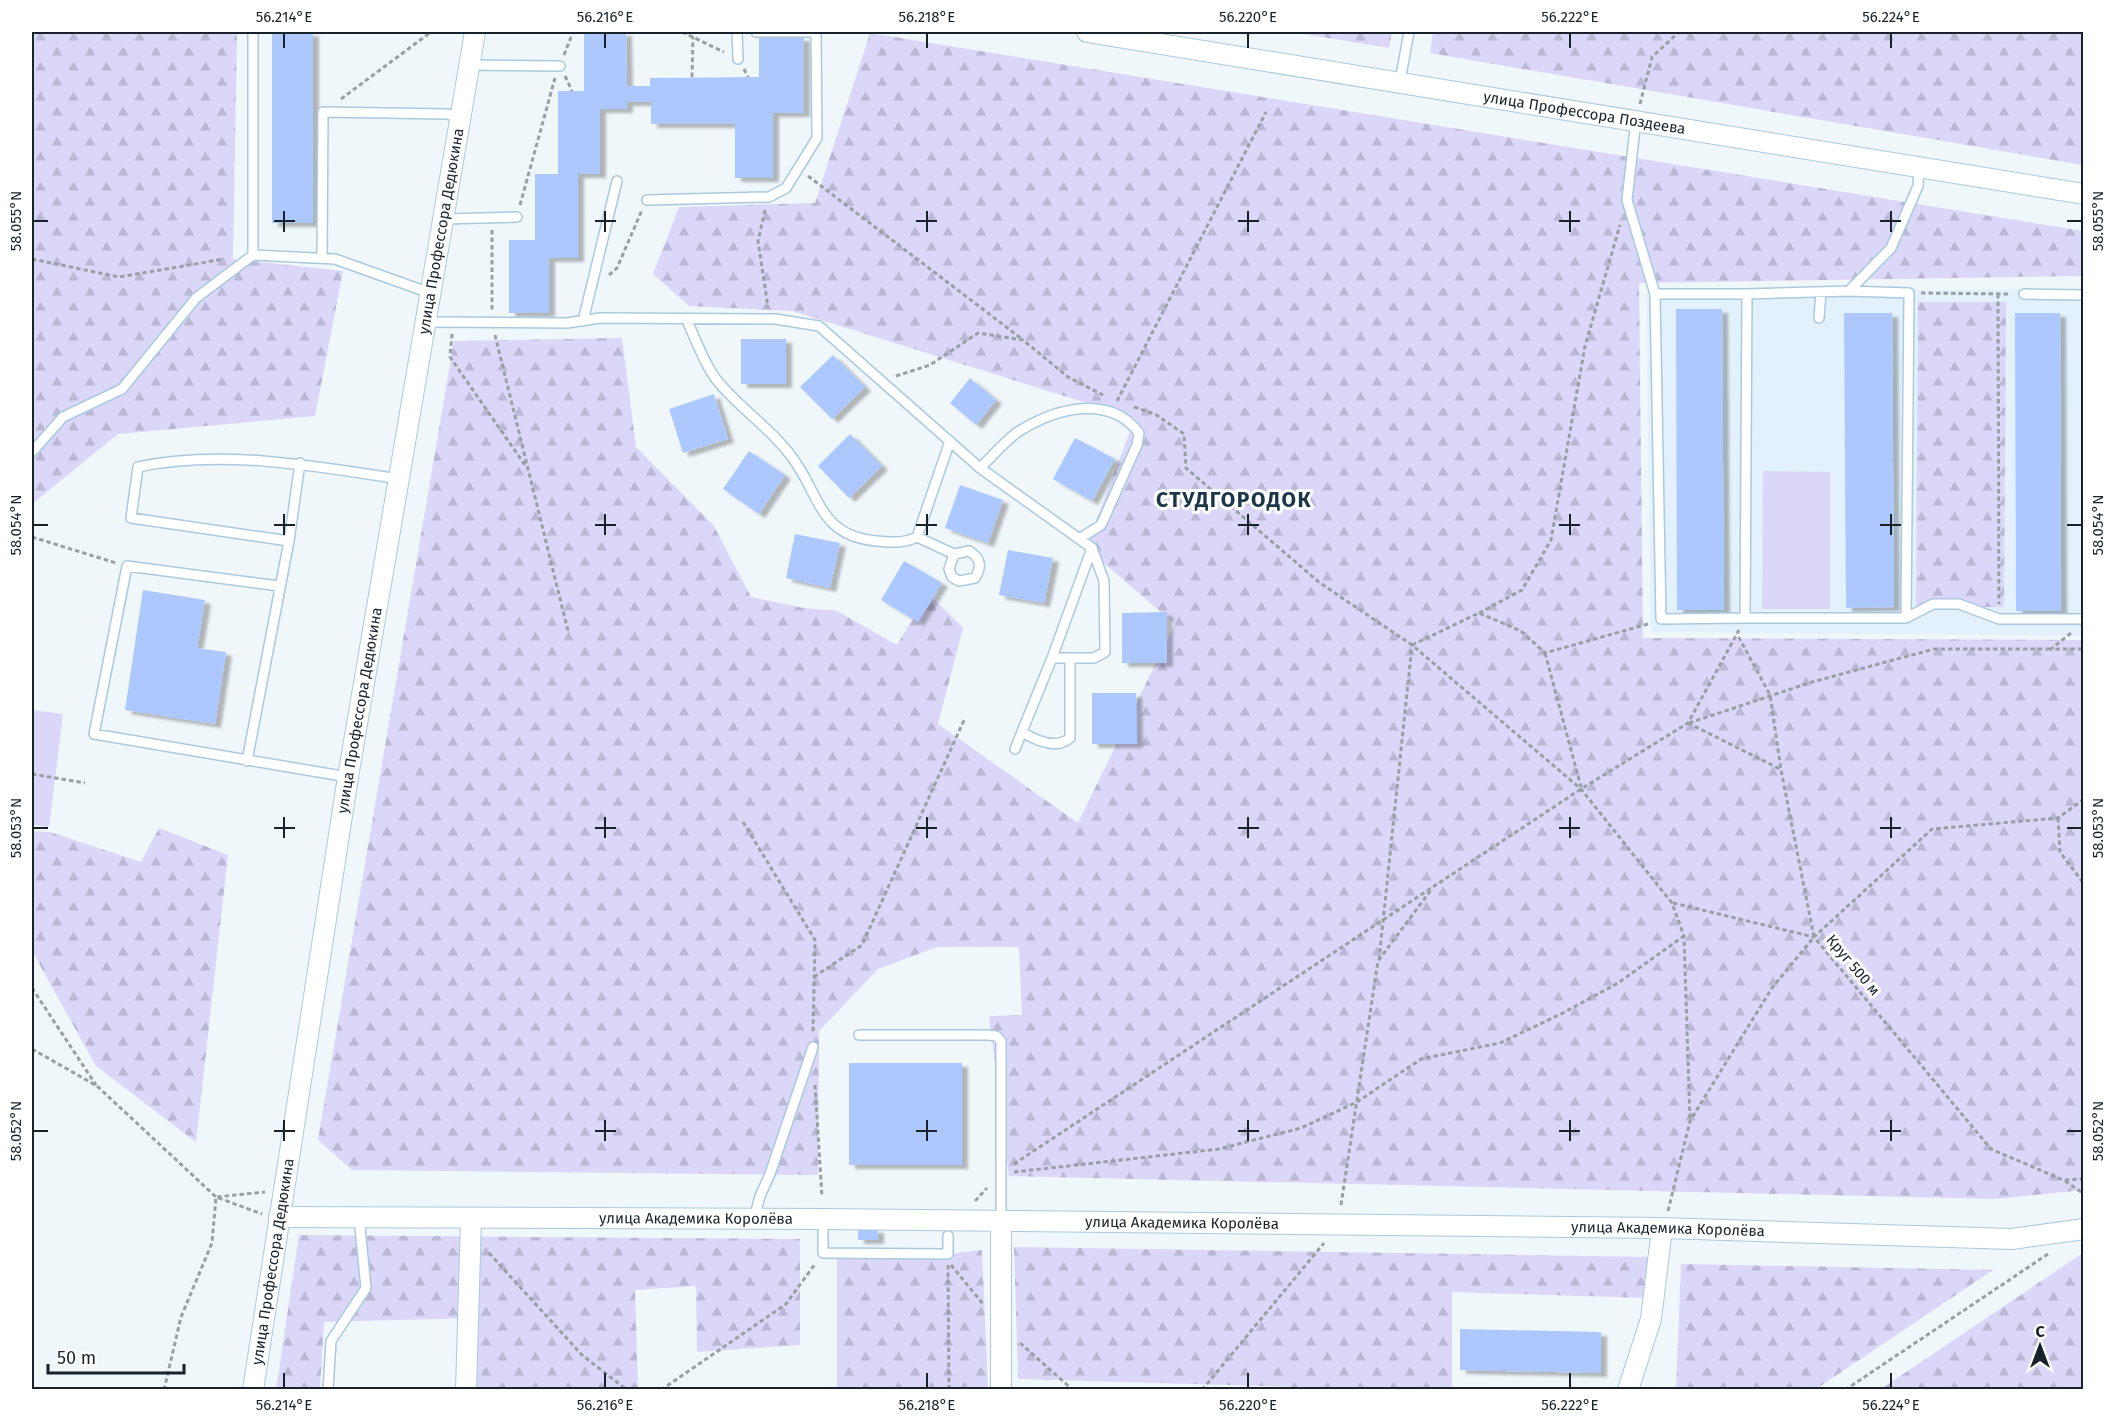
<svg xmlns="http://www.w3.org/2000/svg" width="2115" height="1421" font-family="'Fira Sans',sans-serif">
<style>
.built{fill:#e2f1fc}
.grass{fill:#dad7f8}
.forest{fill:url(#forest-firs)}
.building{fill:#acc8ff;filter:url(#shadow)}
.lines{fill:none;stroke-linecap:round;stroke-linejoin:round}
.lane-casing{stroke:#aac9de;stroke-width:12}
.street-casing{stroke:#aac9de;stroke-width:22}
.path{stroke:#98a0a6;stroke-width:3;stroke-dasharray:4.5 3;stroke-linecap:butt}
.lane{stroke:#fff;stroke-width:9}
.street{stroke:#fff;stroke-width:20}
.ticks{fill:none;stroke:#17222a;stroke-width:2}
.labels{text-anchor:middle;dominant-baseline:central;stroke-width:6;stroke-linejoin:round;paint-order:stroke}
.street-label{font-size:15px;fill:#17222a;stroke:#fff}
.district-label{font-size:21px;font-weight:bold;letter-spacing:1.5px;fill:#1b3647;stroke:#fff}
.neatline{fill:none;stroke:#17222a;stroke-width:2}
.ticks-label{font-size:15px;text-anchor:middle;fill:#17222a}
</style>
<defs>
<pattern id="forest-firs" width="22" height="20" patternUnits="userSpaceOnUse" patternTransform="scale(1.5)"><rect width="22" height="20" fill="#dad7f8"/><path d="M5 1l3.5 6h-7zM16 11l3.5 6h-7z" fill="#bab8d5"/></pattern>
<filter id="shadow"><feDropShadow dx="6" dy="4" stdDeviation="1.5" flood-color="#0004"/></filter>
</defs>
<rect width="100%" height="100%" fill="#f0f7fb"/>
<!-- built -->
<path class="built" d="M2083,289v347l-432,-4 -5,-340z"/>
<!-- grass -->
<path class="grass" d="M1763,471l67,1v137h-68z
M32,710l31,4 -14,113 -17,-2z"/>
<!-- forest -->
<path class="forest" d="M32,32h205l-4,227 110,12 -28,145 -197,18 -86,70z
M1292,32h100l-3,16z
M1433,32h650v133l-653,-112z
M870,33l1213,198v45l-444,7 4,355 440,2v550l-88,9 -986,-23 -20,-160 33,-1 -3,-68h-82l-59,22 -59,62 -1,144 -466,-5 -34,-30 136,-799 168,-3 14,109 78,79 37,71 53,11 33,3 60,34 31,-52 35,35 -25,96 140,99 97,-199 -89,-76 49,-130 -343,-107 -103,-5 -36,-32 26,-67 136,-4z
M1918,302h88l-2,305h-88z
M159,828l69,27 -32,287 -100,-76 -64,-115v-120l18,1 91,30z
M299,1235l501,4v106l-103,7 -1,-66 -61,4 3,99h-162l-1,-71 -151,4 -4,67 -44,1z
M1014,1247l634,10v41l-196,-6v97h-89l-345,-10z
M837,1250l111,4 34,-4 6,138 -151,2z
M2083,1253v136h-202z
M1681,1264l312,6 -177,119 -140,1z"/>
<!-- building -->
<path class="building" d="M272,32h41v191h-41z
M584,32h42l1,54h23v-8l109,-1v-40h45v76h-31v65h-38v-54h-84v-22h-24v7h-27v65h-22v84h-29v55h-40v-73h26v-66h23v-83h26z
M1676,309h46l2,301h-47z
M1844,313h48l2,294 -48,1z
M2015,313h45l1,298h-45z
M741,339h45v45h-45z
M833,355l32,32 -33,32 -32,-32z
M970,378l26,22 -20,25 -26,-22z
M714,394l14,45 -45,14 -14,-44z
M850,434l32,32 -33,32 -31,-32z
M1075,438l40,21 -23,42 -39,-22z
M749,451l36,24 -26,39 -36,-25z
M960,485l43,15 -15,43 -43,-15z
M795,534l45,9 -10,45 -44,-10z
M1008,550l45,8 -9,45 -45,-8z
M904,561l38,22 -24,39 -37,-22z
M143,590l62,10 -8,48 29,4 -11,72 -90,-14z
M1167,612v51h-45v-50z
M1092,693h44l1,51h-45z
M849,1063h113v102h-113z
M858,1229h20v11h-20z
M1460,1329l141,3v41l-141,-3z"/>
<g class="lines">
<defs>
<path id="lane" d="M253,32v223
M737,32l1,27
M470,65l90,1
M1400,81l9,-49
M1636,119l-9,81 28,94 6,325 84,-1 2,-324h-92
M647,200l122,-3 17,-9 31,-50 -1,-106h-60
M444,219l73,-2
M322,258l1,-146 125,2 11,4
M1849,291l42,-43 27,-62 1,-19
M2024,294l60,1
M1819,318l2,-26
M686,319c10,20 19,48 34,65 22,26 54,47 74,76 27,38 26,76 83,81 15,1 26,3 40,-4
M583,321l34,-140
M425,322l142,1 33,-5 175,1 44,7 161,142 112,80 -40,110 -37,91
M950,441l-33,96 37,17 -5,15 3,8 7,4 16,-3c7,-11 6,-20 -6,-27l-15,3
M32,452l31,-35 59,-28 74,-91 57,-43 82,4 95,34
M980,468c13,-12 26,-29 41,-38 36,-22 89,-36 118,3l-2,12 -36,80 -22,14
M289,541l-158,-23 7,-51c82,-18 179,-1 261,12
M279,586l-152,-20 -33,168 254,43
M1745,618h161l3,-325 -60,-2 -102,3
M1906,618l27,-14h26l40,15h85
M1052,658h42l11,-6 -1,-71 -12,-33
M1022,732c13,8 34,18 48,6v-80
M247,761l42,-220 11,-78
M859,1035h129l8,1 5,5v180
M754,1219l6,-23 10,-22 43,-127
M823,1219v34l125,1v-18
M328,1390l3,-49 35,-53 -7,-71"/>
<g id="street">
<path id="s1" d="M1087,32l997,162"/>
<path id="s2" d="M279,1217l544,2 839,9 350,11 72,-10"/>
<path id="s3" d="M253,1390l95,-613 127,-745"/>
<path d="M466,1390l5,-171"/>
<path d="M1001,1390v-169"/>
<path d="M1628,1390l23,-71 11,-91"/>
</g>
</defs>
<!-- lane casing -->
<use href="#lane" class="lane-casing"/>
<!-- street casing -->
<use href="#street" class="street-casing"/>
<!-- path -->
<path class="path" d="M682,32l42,20
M564,55l9,-23
M744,69l4,8
M565,76l7,15
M692,77l1,-40
M341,99l90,-67
M1640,104l12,-47 27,-25
M808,176l214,163
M520,205l35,-127
M765,210l-7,31 10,66
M492,230v81
M32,259l87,18 105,-18
M609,275l8,-7 25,-58
M1921,293l90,1
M1998,294l1,310
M452,334l-2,23 77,111
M495,335l73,296
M896,376l34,-11 48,-32 45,7 45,37 35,18
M1117,401l149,-289
M1134,407l21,7 29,20 2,34 134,115 92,62 169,144 91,114 12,33 6,185
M32,537l84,26
M1479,613l43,-23 29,-50 34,-194 35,-121
M2071,633l-20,16h33
M1412,645l67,-32 42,18 24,22 103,-29
M1545,653l36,134
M1688,723l92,46
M1689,723l123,-41 122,-33h117
M32,774l53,9
M2084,799l-26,19 -126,11 -118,108 177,212 72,31 21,-1
M2058,818l2,34 24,32
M743,822l72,118 -2,94
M1673,903l141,34
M1379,960l33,-315
M814,977l48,-32 103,-227
M32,988l64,97
M32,1049l65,37 119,111 46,17
M815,1085l7,112
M1014,1164l567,-375 107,-66 51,-93
M1014,1172l205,-23 82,-21 56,-26 64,-43 79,-16 63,-30 55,-30 66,-47
M2065,1181l19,13
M975,1201l12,-13
M1341,1205l37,-244 53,-71
M1668,1211l22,-90 82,-133 42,-51 -33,-167 -11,-75 -33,-61
M489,1253l93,102 45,35
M948,1265l1,125
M951,1265l32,39
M1020,1343l53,47
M164,1390l17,-73 31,-74 4,-46 49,-5
M661,1390l125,-86 29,-40
M1202,1390l122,-147
M1845,1390l203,-136"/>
<!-- lane -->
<use href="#lane" class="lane"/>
<!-- street -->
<use href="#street" class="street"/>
</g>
<!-- ticks -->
<path class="ticks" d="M284,33v15M605,33v15M927,33v15M1248,33v15M1570,33v15M1891,33v15M284,211v21M605,211v21M927,211v21M1248,211v21M1570,211v21M1891,211v21M33,221h15M274,221h21M595,221h21M916,221h21M1238,221h21M1559,221h21M1880,221h21M2067,221h15M284,514v21M605,514v21M927,514v21M1248,514v21M1570,514v21M1891,514v21M33,525h15M274,525h21M595,525h21M916,525h21M1238,525h21M1559,525h21M1880,525h21M2067,525h15M284,817v21M605,817v21M927,817v21M1248,817v21M1570,817v21M1891,817v21M33,828h15M274,828h21M595,828h21M916,828h21M1238,828h21M1559,828h21M1880,828h21M2067,828h15M284,1120v21M605,1120v21M927,1120v21M1248,1120v21M1570,1120v21M1891,1120v21M33,1131h15M274,1131h21M595,1131h21M916,1131h21M1238,1131h21M1559,1131h21M1880,1131h21M2067,1131h15M284,1373v15M605,1373v15M927,1373v15M1248,1373v15M1570,1373v15M1891,1373v15"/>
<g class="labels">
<!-- street labels -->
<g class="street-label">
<text stroke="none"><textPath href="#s1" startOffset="504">улица Профессора Поздеева</textPath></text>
<text stroke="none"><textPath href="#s3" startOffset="1174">улица Профессора Дедюкина</textPath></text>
<text stroke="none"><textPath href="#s3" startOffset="688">улица Профессора Дедюкина</textPath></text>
<text transform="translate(1853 965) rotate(50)">Круг 500 м</text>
<text stroke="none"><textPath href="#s2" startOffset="417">улица Академика Королёва</textPath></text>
<text stroke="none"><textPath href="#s2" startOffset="903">улица Академика Королёва</textPath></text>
<text stroke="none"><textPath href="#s2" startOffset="1389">улица Академика Королёва</textPath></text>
<text stroke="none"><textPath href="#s3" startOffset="130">улица Профессора Дедюкина</textPath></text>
</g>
<!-- district labels -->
<g class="district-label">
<text x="1234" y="500">СТУДГОРОДОК</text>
</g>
</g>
<!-- border -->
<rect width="2115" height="1421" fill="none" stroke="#ffffff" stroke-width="66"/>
<!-- north arrow -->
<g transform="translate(2040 1346)" stroke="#ffffff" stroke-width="4.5" paint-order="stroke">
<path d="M0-4.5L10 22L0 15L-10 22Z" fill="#17222a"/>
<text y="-9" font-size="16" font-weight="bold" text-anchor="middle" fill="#17222a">С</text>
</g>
<!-- scale -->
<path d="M48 1364v9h136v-9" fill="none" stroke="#17222a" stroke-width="3"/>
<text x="57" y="1364" font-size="18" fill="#17222a" stroke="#ffffff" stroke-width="4.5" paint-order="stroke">50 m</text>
<rect x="33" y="33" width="2049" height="1355" class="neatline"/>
<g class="ticks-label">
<text x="284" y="22">56.214°E</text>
<text x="605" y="22">56.216°E</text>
<text x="927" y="22">56.218°E</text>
<text x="1248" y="22">56.220°E</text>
<text x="1570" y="22">56.222°E</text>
<text x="1891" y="22">56.224°E</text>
<text transform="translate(16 221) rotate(-90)" y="5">58.055°N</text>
<text transform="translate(2098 221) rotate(-90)" y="5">58.055°N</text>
<text transform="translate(16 525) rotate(-90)" y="5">58.054°N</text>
<text transform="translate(2098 525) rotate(-90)" y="5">58.054°N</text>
<text transform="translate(16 828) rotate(-90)" y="5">58.053°N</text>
<text transform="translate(2098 828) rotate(-90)" y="5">58.053°N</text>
<text transform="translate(16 1131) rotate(-90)" y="5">58.052°N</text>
<text transform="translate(2098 1131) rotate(-90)" y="5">58.052°N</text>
<text x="284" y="1410">56.214°E</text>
<text x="605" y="1410">56.216°E</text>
<text x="927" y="1410">56.218°E</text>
<text x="1248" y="1410">56.220°E</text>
<text x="1570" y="1410">56.222°E</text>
<text x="1891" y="1410">56.224°E</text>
</g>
</svg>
